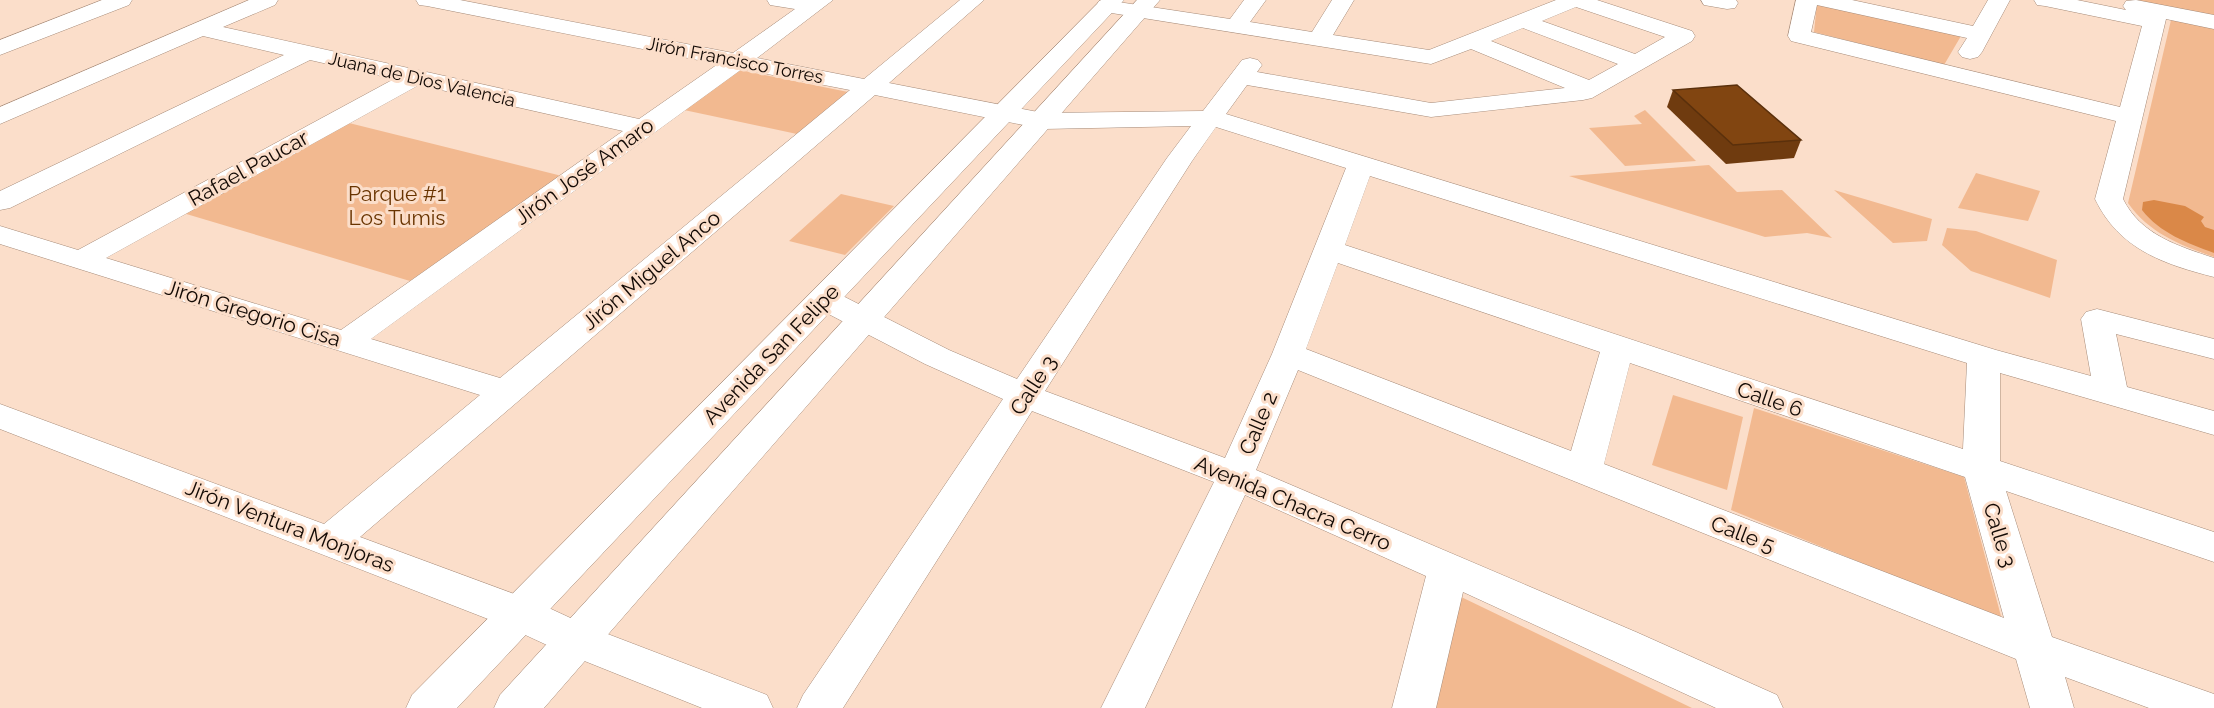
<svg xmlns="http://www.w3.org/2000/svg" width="2214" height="708" font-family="Raleway,sans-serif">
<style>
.green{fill:#f2b990}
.water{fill:#da8848}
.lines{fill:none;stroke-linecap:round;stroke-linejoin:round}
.minor-casing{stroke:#a68b79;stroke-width:1}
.major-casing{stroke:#a68b79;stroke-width:1}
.minor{fill:#fff;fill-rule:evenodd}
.major{fill:#fff;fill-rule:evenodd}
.wall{fill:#6f3b0f}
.building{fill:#814511;stroke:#5a300c;stroke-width:1.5}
.labels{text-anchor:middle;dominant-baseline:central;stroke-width:6;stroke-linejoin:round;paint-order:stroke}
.far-street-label{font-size:18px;fill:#120904;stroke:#fbdeca}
.street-label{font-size:21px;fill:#120904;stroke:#fbdeca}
.park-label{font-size:21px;fill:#693400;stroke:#fbdeca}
</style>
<rect width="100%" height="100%" fill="#fbdeca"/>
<!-- green -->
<path class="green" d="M2136,0h78v16z
M1817,3l144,33 -17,29 -130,-33z
M2171,20l43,9v228c-34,-12 -65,-24 -86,-54z
M740,70l108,22 -51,42 -113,-24z
M1645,110l51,51 -71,5 -36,-38 53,-4 -8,-8z
M349,123l213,53 -152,105 -227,-68z
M1709,165l28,27 45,-2 50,48 -25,-5 -42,4 -196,-61z
M1976,173l64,18 -12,30 -70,-13z
M1834,190l98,29 -5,22 -34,2z
M841,194l53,12 -49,49 -56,-14z
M1947,228l29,3 81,29 -7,38 -79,-27 -29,-26z
M1673,395l70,22 -16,73 -75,-25z
M1754,408l210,69 38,143 -271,-110z
M1455,594l237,114h-263z"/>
<!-- water -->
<path class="water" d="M2154,200l31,6 19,11 -3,4 4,6 9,3v23c-27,-10 -54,-20 -72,-43l1,-8z"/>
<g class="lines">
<defs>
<path id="minor" d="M102,0h30l-3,5 -129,50v-15z
M249,0h29l-3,5 -52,22 416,92 79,-55 -291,-58 -8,-1 -3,-5h44l273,53 62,-44 -25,-4 -3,-5h66l-76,58 107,21 96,-79h24l-95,83 154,30 160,-2 39,-51 8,-2 8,2 4,5 -5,7 174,31 134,-15 -94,-39 -40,15 -332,-53 -3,-5 3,-5 6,-1 125,19 14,-19h22l-16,22 62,10 20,-32h22l-21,35 96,15 127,-50h41l95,31 3,5 -3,5 -100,57 -9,2 -152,17 -184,-32 -21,29 770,236 95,26 -10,-57 5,-7 11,-3 117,30v20l-98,-25 11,53 87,24v24l-214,-62v88l214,71v30l-208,-71 46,146 162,57v14h-65l-84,-31 9,31h-44l-14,-49 -718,-289 -42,100 380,162 141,63 6,13h-67l-253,-116 -27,116h-44l34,-132 -181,-81 -100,213h-44l113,-226 -182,-71 -189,297h-46l6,-13 200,-296 -78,-35 -112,-58 -5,-7 5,-7 11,-2 11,2 114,58 68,29 150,-221 24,-32 -148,3 -168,-34 -515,442 176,65 56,26 175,67 6,13h-71l-140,-56 -56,-26 -506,-197v-25l324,120 156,-129 -480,-151v-18l78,24 316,-171 -84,-19 -300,148 -10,2v-19l284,-136 -81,-19 -203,88v-17zM1576,7l89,30 -30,17 -93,-33zM1523,28l95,36 -29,16 -98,-39zM742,69l108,21 -350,288 -129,-39zM419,85l204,46 -282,199 -235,-72zM1216,127l130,41 -74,186 -47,104 -180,-67 147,-230zM1370,176l597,187 -4,86 -618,-204zM1338,263l262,89 -29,99 -265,-102zM1630,363l335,114 39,141 -400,-154z
M1701,0h35l2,3 -3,5 -8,1 -23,-4z
M1796,0h56l121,26 15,-26h22l-28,52 -4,5 -8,2 -8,-2 -4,-5 9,-14 -150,-33 -6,27 309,75 22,-81 -97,-20 -8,-1 -3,-5h43l49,10 -3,-4 3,-5 10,-1 78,15v14l-48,-10 -43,180c18,36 55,47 91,59v19c-51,-13 -95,-28 -119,-78l21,-78 -325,-80 -3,-5z"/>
<path id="major" d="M1101,0h23l-667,708h-51l6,-13z
M1137,0h23l-616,708h-50l6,-13z"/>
</defs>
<!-- minor casing -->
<use href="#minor" class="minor-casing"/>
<!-- major casing -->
<use href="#major" class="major-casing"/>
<!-- minor -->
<use href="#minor" class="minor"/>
<!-- major -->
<use href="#major" class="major"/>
</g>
<!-- wall -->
<path class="wall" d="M1673,90l128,50 -7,18 -68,6 -59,-57z"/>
<!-- building -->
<path class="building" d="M1737,85l64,55 -68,5 -60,-55z"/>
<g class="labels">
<!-- far-street labels -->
<g class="far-street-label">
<text transform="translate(735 60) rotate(11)">Jirón Francisco Torres</text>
<text transform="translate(422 79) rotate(13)">Juana de Dios Valencia</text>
</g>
<!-- street labels -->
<g class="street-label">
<text transform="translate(248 168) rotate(-29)">Rafael Paucar</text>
<text transform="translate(584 171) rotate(-36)">Jirón José Amaro</text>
<text transform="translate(651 270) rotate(-40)">Jirón Miguel Anco</text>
<text transform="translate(253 313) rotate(17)">Jirón Gregorio Cisa</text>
<text transform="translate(771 354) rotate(-46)">Avenida San Felipe</text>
<text transform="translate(1033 385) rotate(-57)">Calle 3</text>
<text transform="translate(1770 399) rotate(19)">Calle 6</text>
<text transform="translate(1258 423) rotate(-67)">Calle 2</text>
<text transform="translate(1293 503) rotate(23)">Avenida Chacra Cerro</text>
<text transform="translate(290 526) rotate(21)">Jirón Ventura Monjoras</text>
<text transform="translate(1743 534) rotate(21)">Calle 5</text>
<text transform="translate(2000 535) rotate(73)">Calle 3</text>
</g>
<!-- park labels -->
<g class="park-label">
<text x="397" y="193">Parque #1<tspan x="397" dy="24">Los Tumis</tspan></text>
</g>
</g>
</svg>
